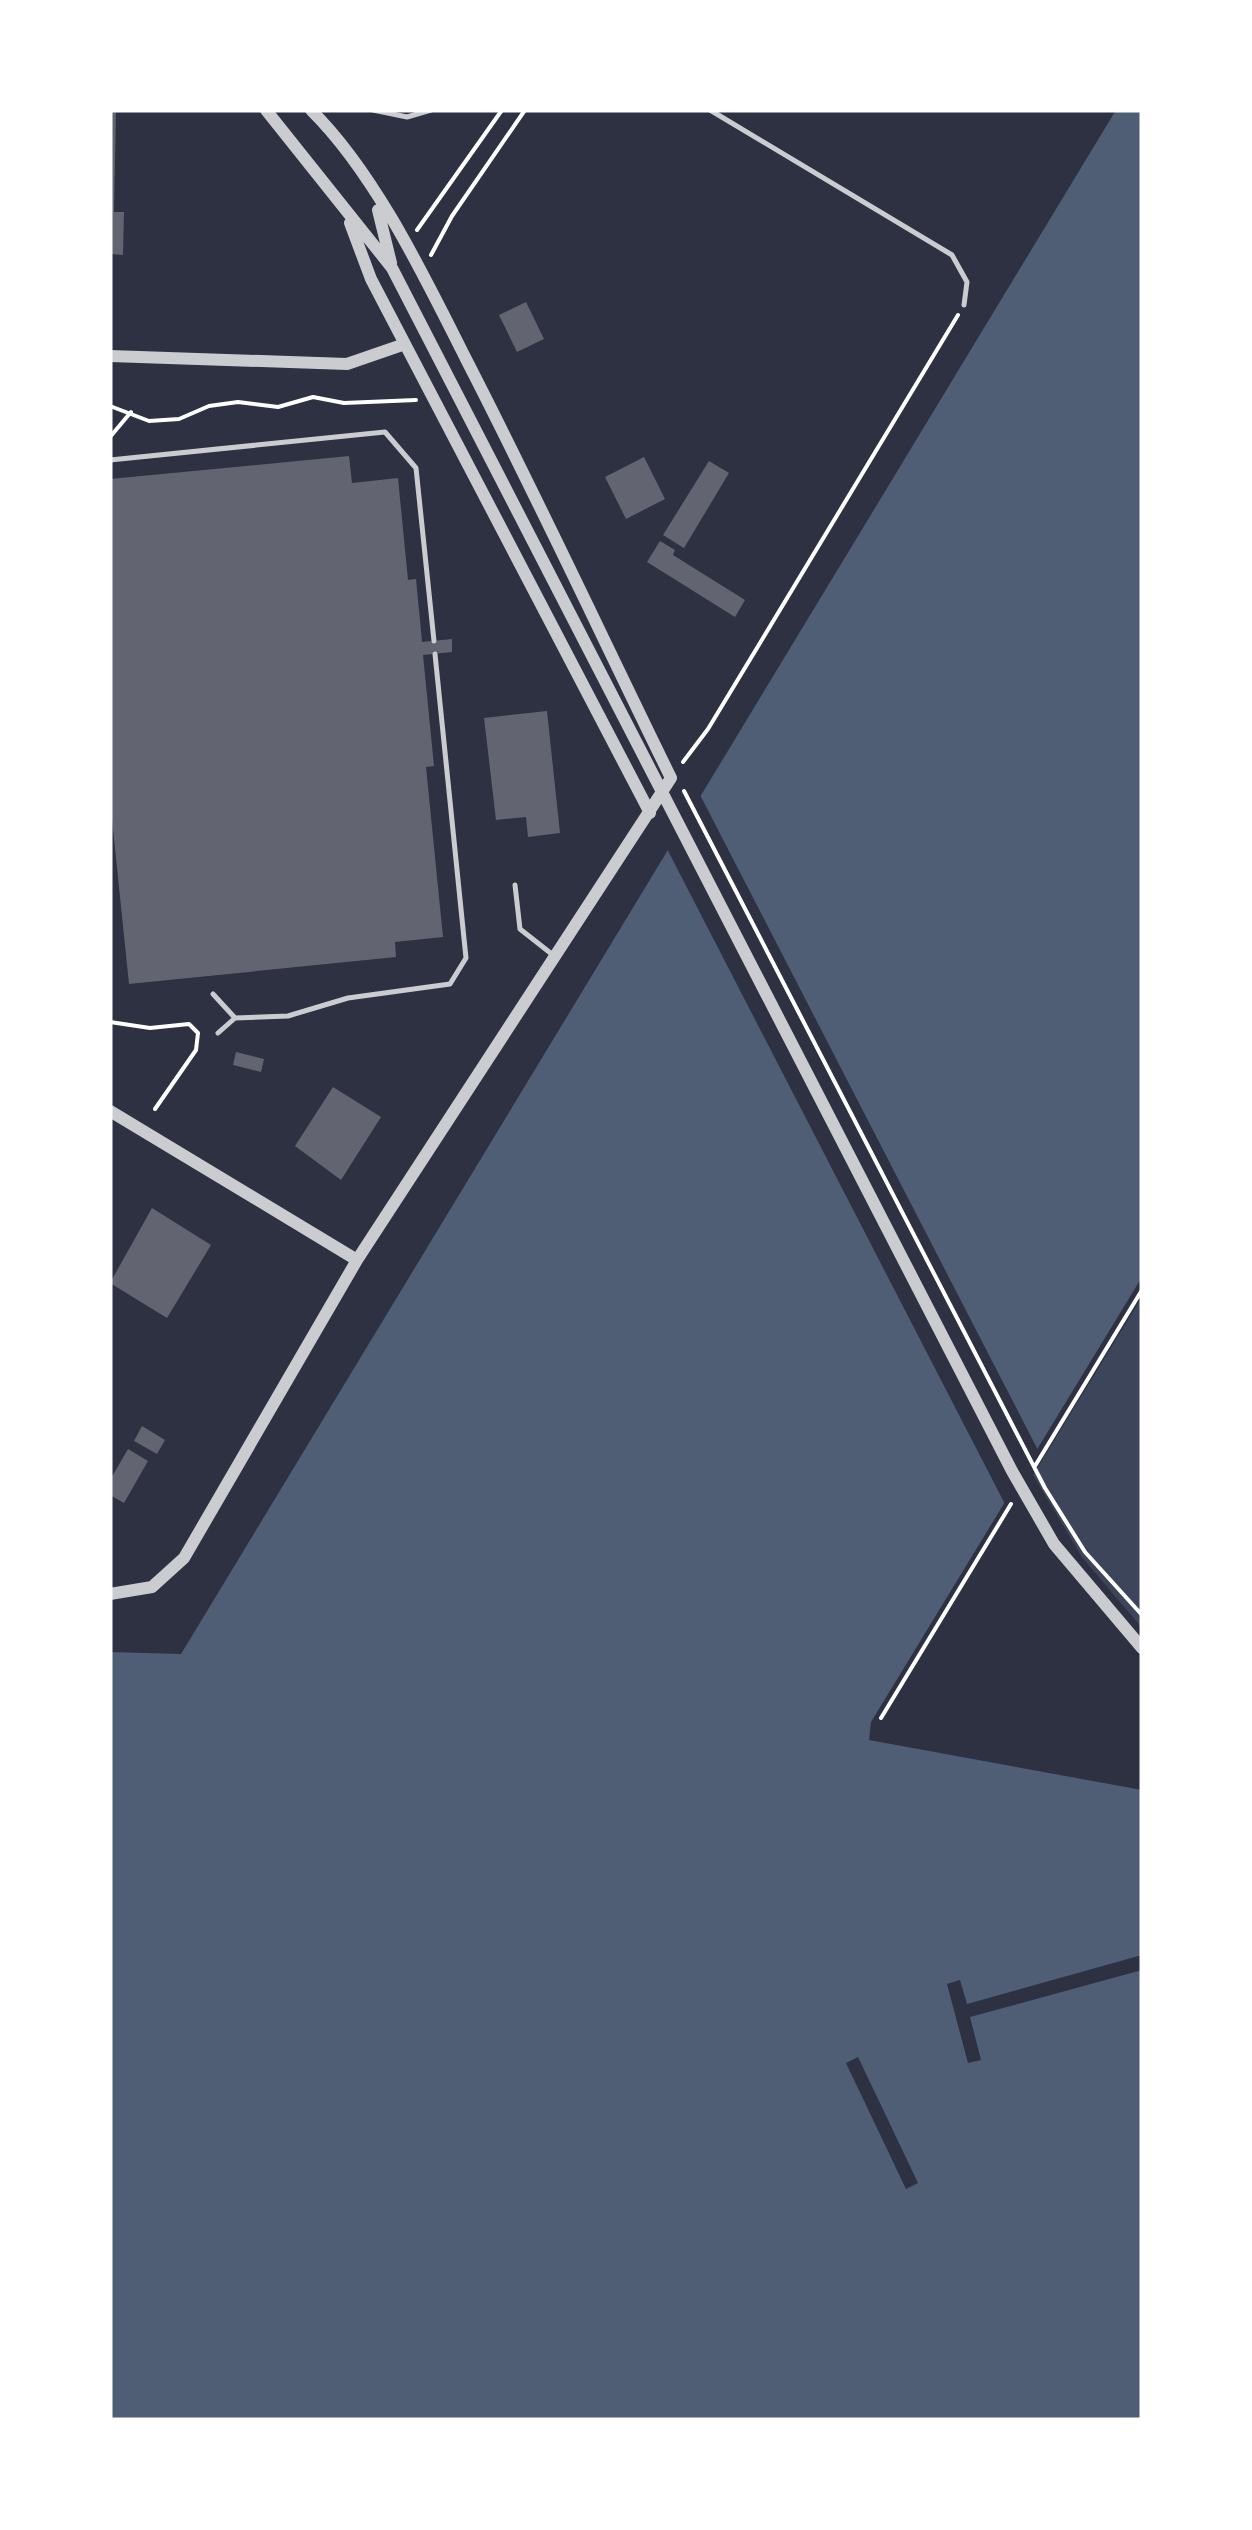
<svg xmlns="http://www.w3.org/2000/svg" width="1252" height="2530" font-family="Manrope,sans-serif">
<style>
.green{fill:#3c4559}
.water{fill:#4f5d75}
.pier{fill:#2d3142}
.building{fill:#626471}
.lines{fill:none;stroke-linecap:round;stroke-linejoin:round}
.path{stroke:#fff;stroke-width:4}
.service{stroke:#caccd0;stroke-width:5}
.tertiary{stroke:#caccd0;stroke-width:12}
</style>
<rect width="100%" height="100%" fill="#2d3142"/>
<!-- green -->
<path class="green" d="M1142,1297v331l-60,-71 -49,-82z"/>
<!-- water -->
<path class="water" d="M1116,110h26v1167l-271,445 -2,18 273,50v630h-1032v-768l71,2z"/>
<!-- pier -->
<path class="pier" d="M698,791l342,663 -33,54 -342,-663z
M1142,1955v15l-172,47 11,43 -13,3 -21,-79 13,-4 7,24z
M858,2057l60,126 -12,6 -60,-126z"/>
<!-- building -->
<path class="building" d="M110,110h6l-2,102h10l-1,43 -13,-1z
M526,302l18,37 -27,13 -18,-37z
M349,456l3,27 46,-5 10,102 8,-1 6,63 30,-3v13l-29,3 11,111 -8,1 17,170 -48,5 1,15 -267,27 -19,-184v-321z
M644,457l21,42 -39,20 -21,-42z
M709,461l20,12 -45,75 -21,-13z
M660,541l15,9 -2,5 72,45 -10,17 -88,-55z
M547,711l13,122 -32,4 -2,-20 -30,3 -12,-102z
M236,1052l28,7 -3,13 -28,-7z
M333,1087l48,30 -40,63 -46,-34z
M152,1208l59,37 -44,73 -57,-35z
M142,1426l23,14 -8,14 -23,-13z
M128,1449l20,12 -24,42 -14,-8v-15z"/>
<g class="lines">
<!-- path -->
<path class="path" d="M417,230l85,-120
M431,255l21,-39 73,-106
M110,406l39,15 30,-2 30,-13 29,-4 40,5 35,-10 31,6 72,-3
M110,437l21,-25
M683,762l25,-33 250,-414
M684,791l361,697 40,64 57,63
M110,1022l40,6 39,-4 9,9 -2,17 -41,59
M1035,1466l107,-176
M881,1718l130,-214"/>
<!-- service -->
<path class="service" d="M373,110l34,7 24,-7
M710,110l242,145 15,27 -3,23
M110,460l275,-28 31,36 18,173
M515,885l5,44 33,26
M213,994l22,24 53,-2 60,-18 102,-14 16,-26 -31,-304
M218,1033l17,-15"/>
<!-- tertiary -->
<path class="tertiary" d="M266,110l126,158 620,1203 42,73 88,104
M378,210l13,53
M350,223l21,56 279,534
M110,356l237,8 58,-20
M110,1111l247,149
M110,1594l42,-7 32,-29 173,-298 314,-482c-68,-139 -133,-279 -204,-417 -41,-81 -91,-187 -156,-251"/>
</g>
<!-- border -->
<rect width="1252" height="2530" fill="none" stroke="#ffffff" stroke-width="225"/>
</svg>
